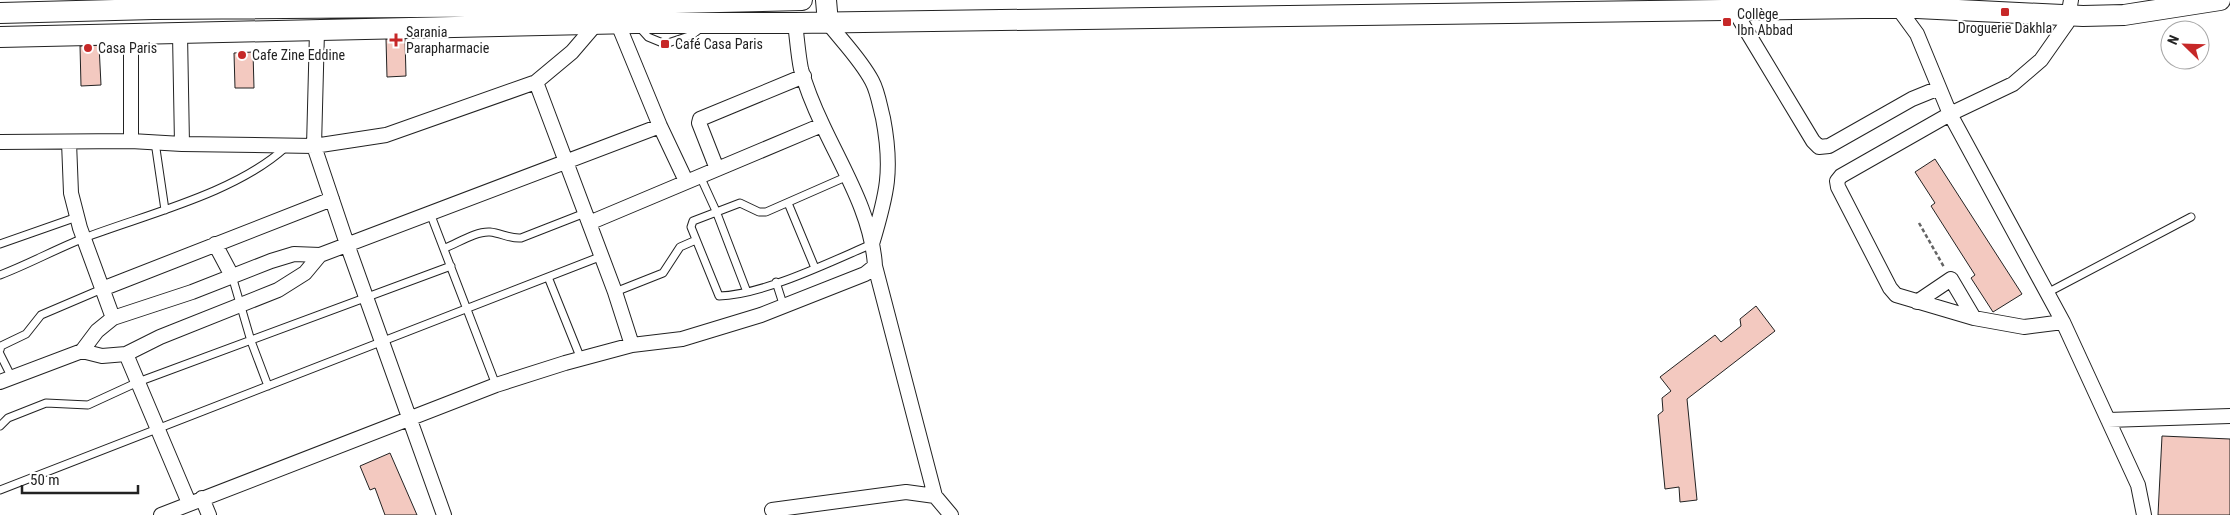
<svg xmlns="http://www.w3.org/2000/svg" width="2230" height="515" font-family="'Roboto Condensed',sans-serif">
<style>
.building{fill:#f3c9c0;stroke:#222}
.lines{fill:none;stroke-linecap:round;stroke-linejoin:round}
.lane-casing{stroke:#222;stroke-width:9}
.street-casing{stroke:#222;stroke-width:16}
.secondary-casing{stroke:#222;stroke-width:22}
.path{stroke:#646464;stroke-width:2.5;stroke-dasharray:4 2.5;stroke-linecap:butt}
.lane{stroke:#fff;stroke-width:7}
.street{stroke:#fff;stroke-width:14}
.secondary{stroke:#fff;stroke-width:20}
.poi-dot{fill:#c62828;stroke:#fff;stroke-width:2}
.labels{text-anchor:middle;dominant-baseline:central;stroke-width:4;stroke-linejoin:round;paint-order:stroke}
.poi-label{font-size:14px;fill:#222;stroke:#fff;text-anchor:start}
</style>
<rect width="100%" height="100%" fill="#fff"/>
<!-- building -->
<path class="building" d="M405,38l1,38 -19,1 -1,-38z
M99,45l2,40 -20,1 -1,-40z
M253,52l1,36h-19l-1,-35z
M1935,159l87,135 -29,18 -22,-34 4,-3 -44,-69 4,-3 -20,-31z
M1756,306l19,25 -88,68 10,101 -17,2 -1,-15 -14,2 -7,-74 5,-4 -1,-13 9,-7 -11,-14 55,-42 6,7 20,-16 -1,-7z
M2162,436l68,3v76h-72z
M390,453l27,62h-32l-10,-27 -5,2 -10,-24z"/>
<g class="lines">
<defs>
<path id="lane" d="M639,27l9,10 17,7 27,-9 9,-7
M155,142l10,68
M700,176l16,35 31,81
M848,176l-82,36h-7l-19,-9 -47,18 -2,6 28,69c44,-1 111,-34 153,-52
M788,203l27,65
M430,213l66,172
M0,244l77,-27
M445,248c13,-5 31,-17 45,-16 11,1 20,7 31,6l64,-25
M0,275c29,-11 56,-26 84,-37 63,-24 152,-45 202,-91
M232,276l19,65 17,45
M548,277l33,82
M776,282l8,25
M615,292l48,-19 17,-26 16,-7
M2047,293l144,-76
M0,350l1,-4 25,-12 15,-19 61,-26
M0,354l12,24
M0,426l8,-8 38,-15 42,2 50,-23 313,-116
M0,490l602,-234"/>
<path id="street" d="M1898,8l19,26 33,80 113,208 75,163 6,30
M1734,10l79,131 6,6 10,-1 83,-47 27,-11
M795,23c2,15 3,31 6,46 5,19 14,40 22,57 21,45 49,90 52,140l60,230
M828,23c15,19 33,37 44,58 6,11 8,26 11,37 10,52 4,76 -11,126
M618,24l42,102 26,55
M317,31l-3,115 33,98 97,271
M180,34l2,110
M536,82l79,210 17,53
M131,141v-105
M0,142l131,-1 51,3 132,2 72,-11 150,-53 36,-30 24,-28
M69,142l2,51 9,35 33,90
M717,169l-18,-46 1,-4 104,-43
M589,223l233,-98
M215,244l17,32
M102,289l230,-90
M1917,302l34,-23 23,39
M2063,322l-39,5 -50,-9 -78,-23 -6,-7 -52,-101 -1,-6 4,-5 109,-62 63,-30 28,-24 26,-37 4,-23
M82,351l20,5 24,-2 34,-17 118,-47 27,-17 15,-18
M126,354l63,149
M0,382l82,-31 15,-20 16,-13 79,-26 79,-31 23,-7 26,1 340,-129
M2108,420l122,-4
M202,498l7,17
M772,510l134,-18 29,4 16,19
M161,515l335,-130 69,-22 67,-18 50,-6 79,-24 104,-41 10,-8"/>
<path id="secondary" d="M826,0l2,23
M0,13l153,-4 389,-3 260,-6
M0,37l635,-14h160l1069,-15h53l166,8 41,-1 96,-15"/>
</defs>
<!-- lane casing -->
<use href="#lane" class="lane-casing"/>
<!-- street casing -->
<use href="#street" class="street-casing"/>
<!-- secondary casing -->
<use href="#secondary" class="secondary-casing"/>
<!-- path -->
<path class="path" d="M1919,223l25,44"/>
<!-- lane -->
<use href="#lane" class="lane"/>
<!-- street -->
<use href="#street" class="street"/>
<!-- secondary -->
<use href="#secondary" class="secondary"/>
</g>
<!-- markers -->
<g class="poi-dot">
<rect x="2000" y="7" width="10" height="10" rx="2.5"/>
<rect x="1722" y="17" width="10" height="10" rx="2.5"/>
<path d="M393.5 32.5h5v5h5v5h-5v5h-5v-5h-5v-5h5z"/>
<rect x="660" y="39" width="10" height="10" rx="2.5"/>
<circle cx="88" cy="48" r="5"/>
<circle cx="242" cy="55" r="5"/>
</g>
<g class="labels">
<!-- poi labels -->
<g class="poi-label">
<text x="1737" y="14">Collège<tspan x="1737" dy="16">Ibn Abbad</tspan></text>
<text x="2005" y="28" text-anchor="middle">Droguerie Dakhla</text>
<text x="406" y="32">Sarania<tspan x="406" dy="16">Parapharmacie</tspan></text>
<text x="675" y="44">Café Casa Paris</text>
<text x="98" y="48">Casa Paris</text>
<text x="252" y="55">Cafe Zine Eddine</text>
</g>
</g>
<!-- north arrow -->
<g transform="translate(2185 45) rotate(293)"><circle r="24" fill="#ffffff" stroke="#a7a7a7"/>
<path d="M0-4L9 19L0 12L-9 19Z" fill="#c62828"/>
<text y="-8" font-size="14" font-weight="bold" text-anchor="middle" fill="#222222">N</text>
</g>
<!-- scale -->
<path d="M22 485v8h116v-8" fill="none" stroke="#222222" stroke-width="2.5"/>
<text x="30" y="485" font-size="15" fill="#222222" stroke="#ffffff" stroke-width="4" paint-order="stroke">50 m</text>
</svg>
